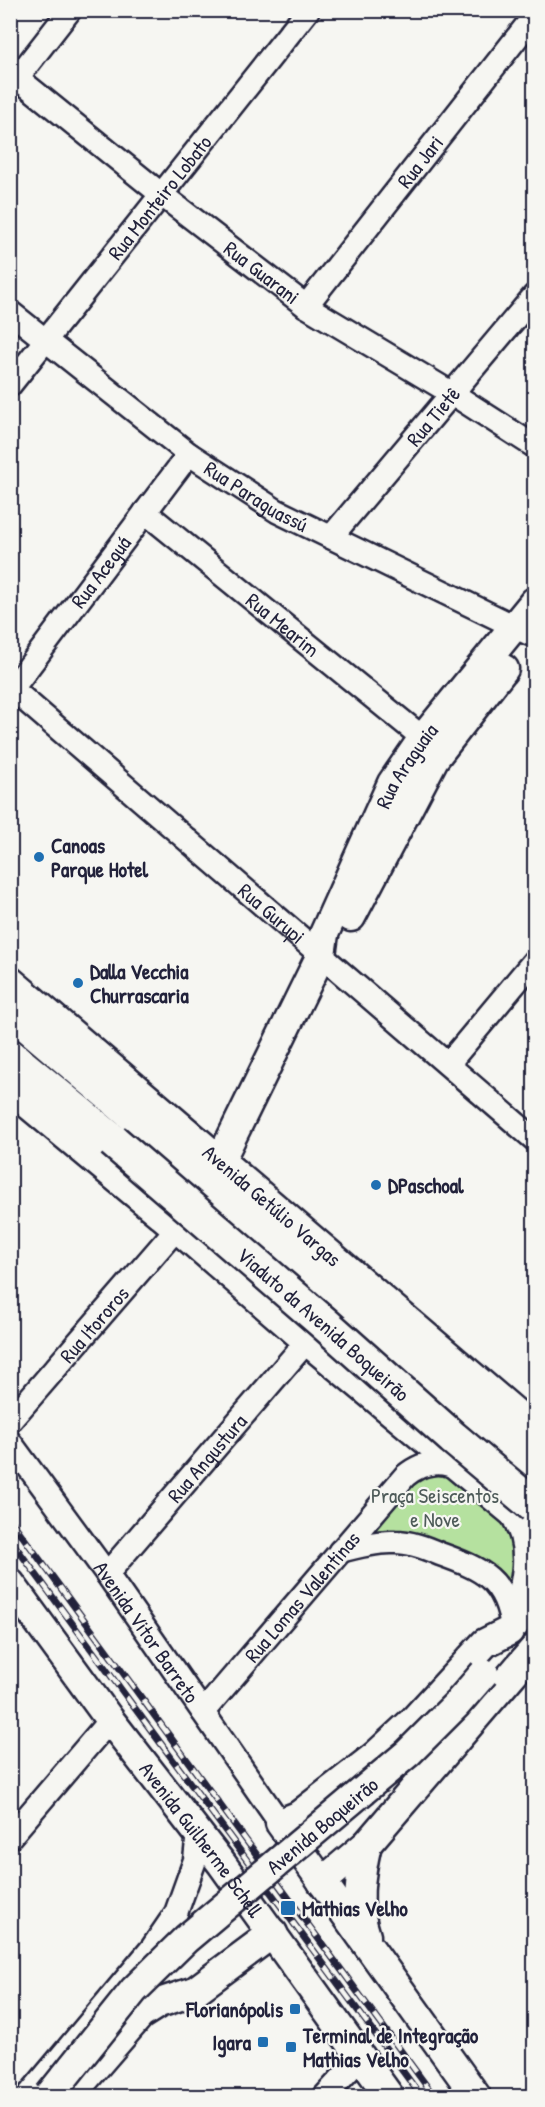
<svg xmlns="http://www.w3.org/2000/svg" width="545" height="2107" font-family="'Patrick Hand',sans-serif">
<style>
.green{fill:#b5e19f;stroke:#6c826d;stroke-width:1.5}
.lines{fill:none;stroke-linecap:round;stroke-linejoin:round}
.minor-casing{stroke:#22223b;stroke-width:27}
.major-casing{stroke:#22223b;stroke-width:33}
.highway-casing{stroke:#22223b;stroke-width:38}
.minor{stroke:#f6f6f2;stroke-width:22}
.major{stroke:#f6f6f2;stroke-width:28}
.highway{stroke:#f6f6f2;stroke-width:33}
.rail-casing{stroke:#22223b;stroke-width:7}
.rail{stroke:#f6f6f2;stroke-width:4.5;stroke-dasharray:14;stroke-linecap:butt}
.major-bridge-casing{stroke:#22223b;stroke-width:33;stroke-linecap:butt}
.highway-bridge-casing{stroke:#22223b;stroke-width:38;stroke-linecap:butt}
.major-bridge{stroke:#f6f6f2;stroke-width:28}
.highway-bridge{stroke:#f6f6f2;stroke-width:33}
.poi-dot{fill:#1f6fb2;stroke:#f6f6f2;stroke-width:2}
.labels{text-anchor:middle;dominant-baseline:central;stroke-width:4.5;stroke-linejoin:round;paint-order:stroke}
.street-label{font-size:21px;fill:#22223b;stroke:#f6f6f2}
.poi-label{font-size:21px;font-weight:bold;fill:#22223b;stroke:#f6f6f2;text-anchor:start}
.park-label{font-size:21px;fill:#4e5b59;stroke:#f6f6f2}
</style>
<rect width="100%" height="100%" fill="#f6f6f2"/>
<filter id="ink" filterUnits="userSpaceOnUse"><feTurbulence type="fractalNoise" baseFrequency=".0167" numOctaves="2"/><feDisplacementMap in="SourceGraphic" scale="12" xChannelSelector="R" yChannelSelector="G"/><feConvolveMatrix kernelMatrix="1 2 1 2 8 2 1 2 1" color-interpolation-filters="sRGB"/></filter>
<g filter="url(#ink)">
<!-- green -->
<path class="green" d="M423,1474h25l50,41 15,18 5,17 -10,43 -103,-59 -35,-4 36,-45z"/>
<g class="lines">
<defs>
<g id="minor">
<path id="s1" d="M10,72l152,123 144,111 147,88 81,52"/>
<path d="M10,87l60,-77"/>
<path id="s2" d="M306,306l228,-290"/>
<path id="s3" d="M10,312l179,142 88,57 253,123"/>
<path id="s4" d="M10,385l298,-375"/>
<path id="s5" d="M145,512l278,226"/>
<path id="s6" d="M331,537l203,-241"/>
<path id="s7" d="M10,687l524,452"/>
<path id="s8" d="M12,689l177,-235"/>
<path d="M448,1064l86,-103"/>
<path id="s9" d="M10,1421l167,-193"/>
<path id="s10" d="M10,1442l97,132 173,249"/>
<path d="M340,1551c18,-5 37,-10 55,-9 16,0 31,6 45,12 42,15 66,25 72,74"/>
<path id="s11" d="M107,1574l200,-233"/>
<path id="s12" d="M203,1712l202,-236c17,-14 35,-17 55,-7"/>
<path d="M10,1837l100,-117"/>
<path d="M28,2096l124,-148 24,-35 19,-53 3,-28"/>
<path d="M325,2096l36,-39"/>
</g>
<g id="major">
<path d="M351,917l83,-158 70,-90"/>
<path id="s13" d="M10,981l524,448"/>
<path d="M10,1089l167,139 130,113 227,189"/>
<path id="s14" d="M221,1159l100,-204 3,-21 68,-151 31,-45 111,-136"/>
<path d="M514,1513c23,35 11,74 1,111"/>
<path id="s15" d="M10,1583l100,137 112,144 167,232"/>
<path d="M298,1816l-18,7 196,273"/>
<path d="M287,1831l11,-15 77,-60 40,-37 70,-76 24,-12"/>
<path d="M322,1882l45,-38 167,-195"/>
<path d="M366,1936c-11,-31 -6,-61 1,-92"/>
<path d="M70,2096l70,-81 19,-12 36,-12 78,-58"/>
</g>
<path id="highway" d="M10,1010l336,286 188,167
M10,1056l103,85"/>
</defs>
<!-- minor casing -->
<use href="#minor" class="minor-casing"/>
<!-- major casing -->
<use href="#major" class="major-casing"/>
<!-- highway casing -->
<use href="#highway" class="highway-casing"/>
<!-- minor -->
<use href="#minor" class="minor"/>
<!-- major -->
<use href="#major" class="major"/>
<!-- highway -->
<use href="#highway" class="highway"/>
<defs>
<path id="rail" d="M10,1519l424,577
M10,1539l411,557"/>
</defs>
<!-- rail casing -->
<use href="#rail" class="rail-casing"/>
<!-- rail -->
<use href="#rail" class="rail"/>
<defs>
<g id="major-bridge">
<path id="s16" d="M49,2096l85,-106 52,-51 222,-186 49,-49 27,-31"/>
</g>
<g id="highway-bridge">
<path id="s17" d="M113,1141l212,183 128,114 81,68"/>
</g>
</defs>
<!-- major-bridge casing -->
<use href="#major-bridge" class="major-bridge-casing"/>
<!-- highway-bridge casing -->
<use href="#highway-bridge" class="highway-bridge-casing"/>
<!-- major-bridge -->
<use href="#major-bridge" class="major-bridge"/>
<!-- highway-bridge -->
<use href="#highway-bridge" class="highway-bridge"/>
</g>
</g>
<!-- markers -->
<g class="poi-dot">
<circle cx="39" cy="857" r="6"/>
<circle cx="78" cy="983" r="6"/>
<circle cx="376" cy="1185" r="6"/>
<rect x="280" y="1900" width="16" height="16" rx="3"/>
<rect x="289" y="2003" width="12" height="12" rx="3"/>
<rect x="257" y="2036" width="12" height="12" rx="3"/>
<rect x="285" y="2041" width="12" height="12" rx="3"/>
</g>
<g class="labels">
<!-- street labels -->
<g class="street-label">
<text stroke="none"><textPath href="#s2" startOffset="184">Rua Jari</textPath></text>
<text stroke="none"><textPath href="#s4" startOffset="240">Rua Monteiro Lobato</textPath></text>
<text stroke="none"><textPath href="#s1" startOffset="322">Rua Guarani</textPath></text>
<text stroke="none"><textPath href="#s6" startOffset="158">Rua Tietê</textPath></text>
<text stroke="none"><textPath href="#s3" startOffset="308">Rua Paraguassú</textPath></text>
<text stroke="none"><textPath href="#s8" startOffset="147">Rua Aceguá</textPath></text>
<text stroke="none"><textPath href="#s5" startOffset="178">Rua Mearim</textPath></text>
<text stroke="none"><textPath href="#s14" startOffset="436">Rua Araguaia</textPath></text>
<text stroke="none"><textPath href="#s7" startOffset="346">Rua Gurupi</textPath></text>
<text stroke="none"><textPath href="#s13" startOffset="345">Avenida Getúlio Vargas</textPath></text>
<text stroke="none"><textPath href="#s9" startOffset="128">Rua Itororos</textPath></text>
<text stroke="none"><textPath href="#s17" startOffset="279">Viaduto da Avenida Boqueirão</textPath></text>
<text stroke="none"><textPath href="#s11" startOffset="153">Rua Angustura</textPath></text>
<text stroke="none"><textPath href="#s12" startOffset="152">Rua Lomas Valentinas</textPath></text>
<text stroke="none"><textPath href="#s10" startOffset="234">Avenida Vitor Barreto</textPath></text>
<text stroke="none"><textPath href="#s16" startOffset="386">Avenida Boqueirão</textPath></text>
<text stroke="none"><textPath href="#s15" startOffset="320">Avenida Guilherme Schell</textPath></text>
</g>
<!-- poi labels -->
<g class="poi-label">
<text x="51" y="845">Canoas<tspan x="51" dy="24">Parque Hotel</tspan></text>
<text x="90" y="971">Dalla Vecchia<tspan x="90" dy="24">Churrascaria</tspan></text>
<text x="388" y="1185">DPaschoal</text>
<text x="302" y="1908">Mathias Velho</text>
<text x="283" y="2009" text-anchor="end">Florianópolis</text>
<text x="303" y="2035">Terminal de Integração<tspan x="303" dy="24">Mathias Velho</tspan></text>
<text x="251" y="2042" text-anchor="end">Igara</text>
</g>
<!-- park labels -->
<g class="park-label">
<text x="435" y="1495">Praça Seiscentos<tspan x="435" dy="24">e Nove</tspan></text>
</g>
</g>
<!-- margin -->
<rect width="545" height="2107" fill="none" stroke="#f6f6f2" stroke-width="36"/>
<rect x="18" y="18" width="509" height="2071" fill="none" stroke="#22223b" stroke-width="2" filter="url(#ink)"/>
</svg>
